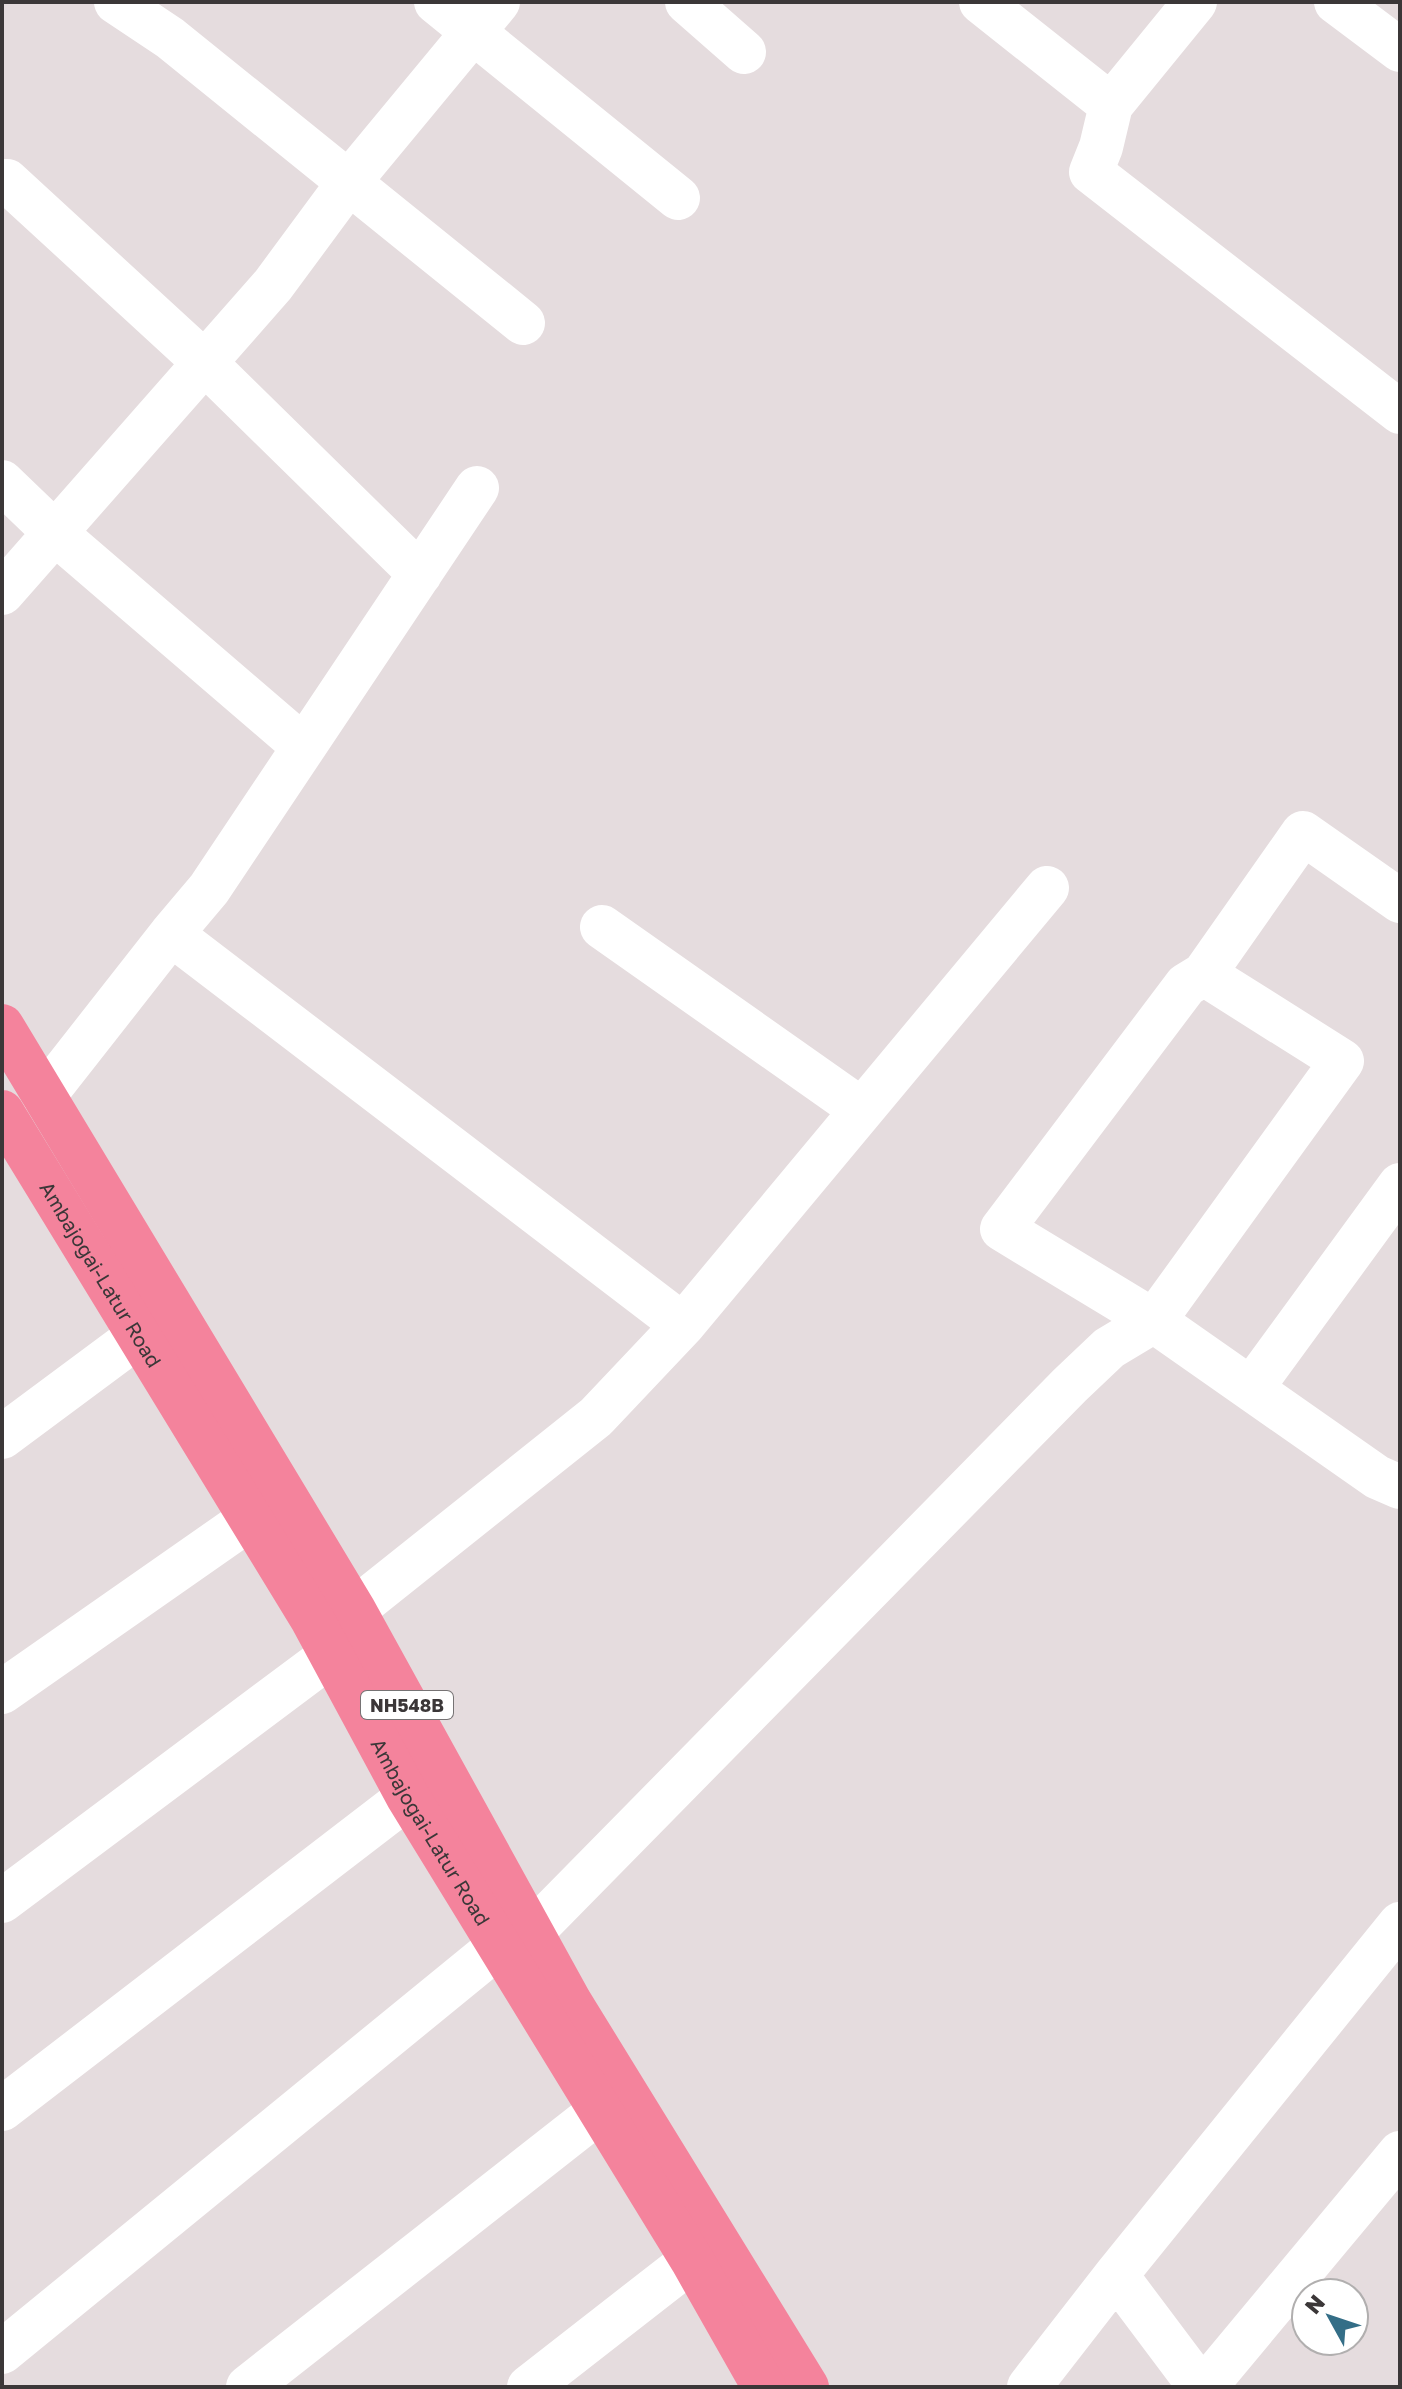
<svg xmlns="http://www.w3.org/2000/svg" width="1402" height="2389" font-family="'Golos Text',sans-serif">
<style>
.lines{fill:none;stroke-linecap:round;stroke-linejoin:round}
.minor{stroke:#fff;stroke-width:44}
.highway{stroke:#f4839c;stroke-width:44}
.labels{text-anchor:middle;dominant-baseline:central;stroke-width:6;stroke-linejoin:round;paint-order:stroke}
.shield{fill:#fff;stroke:#767374;stroke-width:2}
.shield-label{font-size:18px;font-weight:bold;fill:#3b3738}
.street-label{font-size:20px;fill:#3b3738;stroke:#fff}
</style>
<rect width="100%" height="100%" fill="#e5dcde"/>
<g class="lines">
<!-- minor -->
<path class="minor" d="M116,2l54,36 353,285
M436,2l242,196
M687,2l57,50
M981,2l130,103 -10,42 -10,25 309,240
M1336,2l64,48
M1111,105l84,-103
M7,181l198,182 215,211
M2,482l53,51 249,214
M2,593l271,-308 76,-103 149,-180
M602,927l260,183
M171,934l512,391
M1204,974l99,-141 97,68
M44,1096l127,-162 38,-45 268,-401
M1251,1389l149,-204
M2,1437l136,-101
M354,1610l242,-193 87,-92 364,-437
M2,1692l249,-174
M2,1901l329,-246
M532,1932l538,-547 39,-37 45,-27 -152,-92 184,-244 18,-11 138,87 -188,260 223,156 23,10
M2,2109l406,-312
M1116,2275l84,112
M2,2352l498,-407
M248,2387l353,-277
M529,2387l163,-127
M1029,2387l87,-112 284,-351
M1205,2387l195,-234"/>
<!-- highway -->
<g class="highway">
<path d="M2,1026l352,584 216,392 237,385"/>
<path id="s1" d="M2,1112l310,507 96,178 284,463 72,127"/>
</g>
</g>
<g class="labels">
<!-- shield labels -->
<rect class="shield" x="361" y="1691" width="92" height="28" rx="6"/>
<g class="shield-label">
<text x="407" y="1705">NH548B</text>
</g>
<!-- street labels -->
<g class="street-label">
<text stroke="none"><textPath href="#s1" startOffset="190">Ambajogai-Latur Road</textPath></text>
<text stroke="none"><textPath href="#s1" startOffset="838">Ambajogai-Latur Road</textPath></text>
</g>
</g>
<!-- border -->
<rect width="1402" height="2389" fill="none" stroke="#3b3738" stroke-width="8"/>
<!-- north arrow -->
<g transform="translate(1330 2317) rotate(310)"><circle r="38" fill="#ffffff" stroke="#b1afaf" stroke-width="2"/>
<path d="M0-6L14 30L0 20L-14 30Z" fill="#346e87"/>
<text y="-12" font-size="22" font-weight="bold" text-anchor="middle" fill="#3b3738">N</text>
</g>
</svg>
